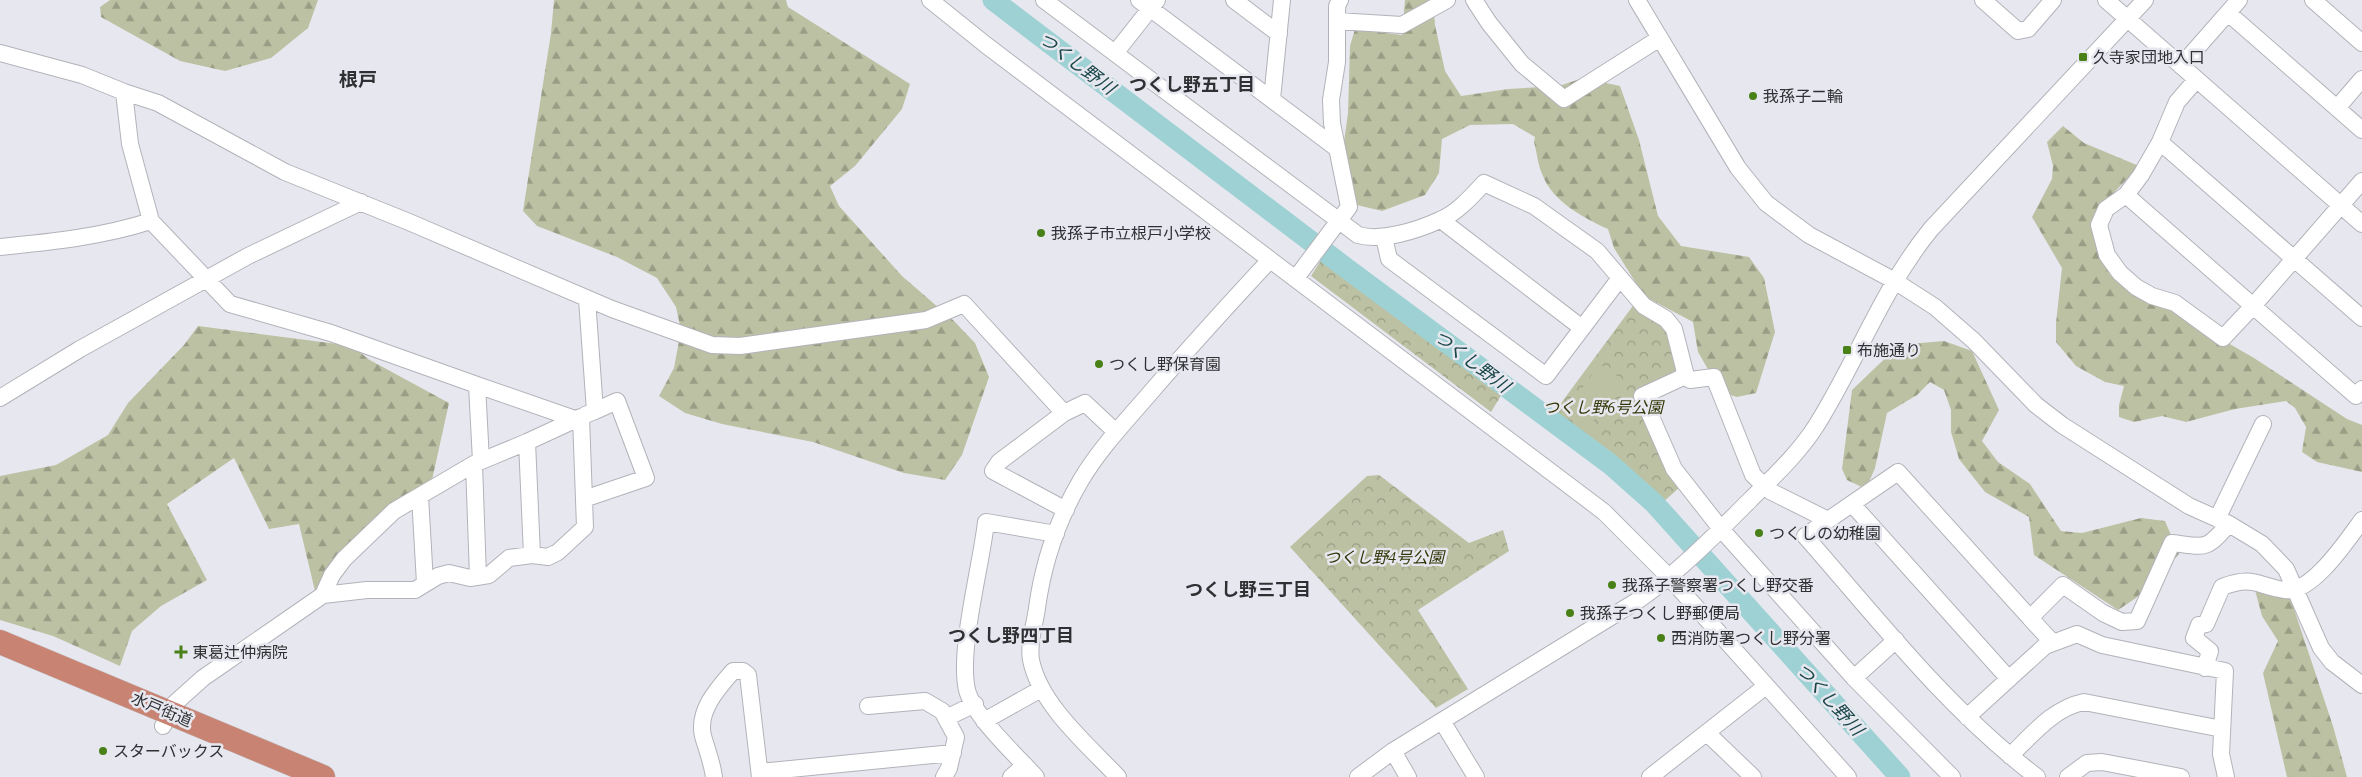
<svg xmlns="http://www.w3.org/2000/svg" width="2362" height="777" font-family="'Source Serif 4','Noto Sans JP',serif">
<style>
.forest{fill:url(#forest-firs)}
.park{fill:url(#park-crowns)}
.pitch{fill:#bdc1a3}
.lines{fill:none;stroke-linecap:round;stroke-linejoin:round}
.river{stroke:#9ed1d4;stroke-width:21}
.minor-casing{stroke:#b2b3ba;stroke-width:18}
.highway-casing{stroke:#c5c5c6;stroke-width:25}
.minor{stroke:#fff;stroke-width:16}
.highway{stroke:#c98373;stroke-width:24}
.poi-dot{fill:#498018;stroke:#e7e8ef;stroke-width:2}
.labels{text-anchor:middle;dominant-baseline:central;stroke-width:5;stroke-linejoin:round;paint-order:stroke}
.poi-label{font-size:16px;fill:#2f3033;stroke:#e7e8ef;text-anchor:start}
.park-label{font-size:16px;font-style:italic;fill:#323505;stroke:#e7e8ef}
.street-label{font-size:16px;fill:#2f3033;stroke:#e7e8ef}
.water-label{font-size:18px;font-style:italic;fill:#184649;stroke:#e7e8ef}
.neighbourhood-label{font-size:18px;font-weight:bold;fill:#2f3033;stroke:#e7e8ef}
.quarter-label{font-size:19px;font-weight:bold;fill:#2f3033;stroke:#e7e8ef}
</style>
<defs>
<pattern id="forest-firs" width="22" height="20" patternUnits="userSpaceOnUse" patternTransform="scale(1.25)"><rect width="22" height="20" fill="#bdc1a3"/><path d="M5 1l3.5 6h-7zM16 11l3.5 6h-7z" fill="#9a9d85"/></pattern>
<pattern id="park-crowns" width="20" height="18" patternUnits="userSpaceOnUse" patternTransform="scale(1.25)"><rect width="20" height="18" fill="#bdc1a3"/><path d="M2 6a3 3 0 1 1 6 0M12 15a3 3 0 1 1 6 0" fill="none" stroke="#9a9d85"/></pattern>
</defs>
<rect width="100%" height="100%" fill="#e7e8ef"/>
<!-- forest -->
<path class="forest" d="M110,0h208l-10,28 -37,30 -46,13 -45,-10 -79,-44 -1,-10z
M554,0h232l2,7 122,77 -8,25 -47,57 -25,20 9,20 63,70 52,45 21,22 14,34 -27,78 -17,25 -41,-7 -91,-31 -91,-18 -37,-11 -26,-17 15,-28 7,-38 -5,-23 -19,-29 -40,-21 -80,-31 -14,-15 28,-178z
M1405,0h28l2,25 10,46 16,25 47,-7 51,-3 24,-8 37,8 19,54 19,76 23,30 68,11 15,21 11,54 -19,61 -19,4 -16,-5 -23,-40 -5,-30 -49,-26 -30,-48 -6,-19c-24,-11 -55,-27 -65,-53 -5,-10 -6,-23 -9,-34l1,-5 -22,-13 -43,1 -28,14 -3,34 -14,22 -43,16 -25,-6 -14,-56 5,-36 2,-67 5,-17 47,6z
M2063,126l21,17 55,23 -44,47 1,24 14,38 144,83 93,61 15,6v47l-45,-10 -15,-10 4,-25 -11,-19 -9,-7 -51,8 -49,13 -24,-6 -28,6 -15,-5v-12l5,-19 -19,-4 -29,-16 -20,-24v-19l6,-55 -30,-51 20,-38 1,-13 -6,-24z
M198,326l155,20 15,13 81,44 -17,77 -28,16 -20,24 -69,71 -16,-67 -30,5 -35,-71 -67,46 40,76 -46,26 -29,25 -12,35 -67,-30 -53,-16v-144l56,-11 52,-30 20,-32 56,-58z
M1944,341l28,10 27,59 -17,31 16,21 32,22 31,47 21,2 59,-15 24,3 14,33 -43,44 -18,12 -84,-55 -5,-38 -44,-25 -26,-33 -8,-27v-22l-7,-20 -14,-8 -13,13 -30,18 -12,55 -9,21 -19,-9 -5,-11 10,-79 47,-45z
M2285,582l48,144 14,51h-60l-24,-104 15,-32 -16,-25 -7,-26z"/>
<!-- park -->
<path class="park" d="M1323,257l179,137 -11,18 -180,-136z
M1635,303l30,23 14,44 -3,4 -41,17 14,37 31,59 -19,17 -62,-56 -46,-34z
M1379,475l90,68 34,-13 6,21 -91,59 50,79 -32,19 -146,-161 77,-71z"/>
<!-- pitch -->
<path class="pitch" d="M1600,364l23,16 -33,46 -23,-17z"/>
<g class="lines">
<!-- river -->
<path class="river" d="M993,0l353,268 264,196 44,39 246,274"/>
<defs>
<path id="minor" d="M930,0l56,45 618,467 65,65 179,200
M1044,0l314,235c23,7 60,-5 82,-15 17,-7 32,-24 44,-37l50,23 63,45 47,55 22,13 8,10 11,43 -4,6 -39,18 32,73 47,60 133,149 98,99
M1139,0l196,147
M1234,0l45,34
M1474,0l15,23 33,41 42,35 96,-61
M1637,0l101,168 28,35 43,32 84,45 42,27 39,34 62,64 26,20 127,81 40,18 33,20 24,25 35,79 11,14 30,23
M1983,0l35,31 10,-2 25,-29
M2106,0l256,224
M2313,0l49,43
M2228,13l134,117
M1337,21l65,4 45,-25
M1116,52l41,-52
M0,53l82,22 42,17 34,11 127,69 124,50 203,87 100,36 28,1 186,-26 38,-16 100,109
M2181,66l58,-66
M2196,80l-19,22 -17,40 -19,33 -15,20 -20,14 -7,16 8,30 13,18 16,14 16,9 23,7 48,35 30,-32 103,90 6,-7
M124,92l6,52 21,77 79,83 101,29 146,52
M1272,99l10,-99
M2337,108l25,-29
M2160,142l202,176
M2126,195l127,111 109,-125
M1441,220l141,108
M1384,237l5,22 157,117 74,-98
M0,247c51,-5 101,-10 151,-26
M1296,278l53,-71 -17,-84 -1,-23 6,-38v-56l3,-6
M1683,375l7,5 24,-3 39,98 17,16 58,29
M0,398l80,-49 168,-93 113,-54
M585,415l10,-4 -8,-112
M527,442l5,113
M481,461l-4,-76 98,34
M474,464l4,113
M420,496l5,87
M584,499l62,-21 -29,-77 -22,10
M1852,504l157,175
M1066,510l-73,-39 6,-9 65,-49 21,-10 31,29
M2217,519l46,-95
M2030,618l-132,-146 -93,64c73,83 143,174 232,241
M2053,643l-23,-25 33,-33 40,28 19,9 15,-1 35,-78c34,4 33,8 57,-19
M2205,668l5,-17 -16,-13 5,-13 7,-1 16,-37c32,-12 35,-1 63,3 27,4 63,-51 77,-70
M1854,678l42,-38
M868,706l57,-5 17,10 14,26 -7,31 -5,9
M1967,717l78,-71 32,-12 25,11 123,26 -4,83 5,23
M946,718l29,-14
M984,721l57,-32
M1442,721l34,56
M163,726l11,-22 29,-26 120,-83 44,-5h48l23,-14 11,-3 21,5 19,-3 20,-17 23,-3 16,2 10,-5 27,-25 -4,-110 -54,25 -53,22 -80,47 -50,48 -12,16 -9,20
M1707,733l46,44
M1393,751l15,26
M2010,756c22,-21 43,-48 74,-54l138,27
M760,772l193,-19
M714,777c-2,-15 -7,-27 -11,-41 -6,-25 15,-48 30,-65h10l5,4 12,102
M1011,777l14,-12
M1036,777c-19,-21 -62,-60 -69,-87 -9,-40 14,-123 19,-168l70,12
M1118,777c-30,-32 -78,-72 -87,-117 -3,-16 4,-36 6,-52 6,-44 21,-89 44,-128 19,-32 46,-60 70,-88 39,-45 79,-89 119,-132
M1358,777l35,-26 247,-152c41,-29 75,-64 110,-99 23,-23 49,-47 66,-74 41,-65 66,-137 115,-197l214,-229
M1650,777l116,-91
M2068,777l19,-14 15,-1 79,15"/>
<path id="highway" d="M0,642l323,135"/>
</defs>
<!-- minor casing -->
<use href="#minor" class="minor-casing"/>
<!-- highway casing -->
<use href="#highway" class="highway-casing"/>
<!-- minor -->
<use href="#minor" class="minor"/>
<!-- highway -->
<use href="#highway" class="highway"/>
</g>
<!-- markers -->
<g class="poi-dot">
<rect x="2078" y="52" width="10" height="10" rx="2.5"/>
<circle cx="1753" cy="96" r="5"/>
<circle cx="1041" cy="233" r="5"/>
<rect x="1842" y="345" width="10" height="10" rx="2.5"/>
<circle cx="1099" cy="364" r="5"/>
<circle cx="1759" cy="533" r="5"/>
<circle cx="1612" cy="585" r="5"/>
<circle cx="1570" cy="613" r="5"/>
<circle cx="1661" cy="638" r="5"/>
<path d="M178.5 644.5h5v5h5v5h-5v5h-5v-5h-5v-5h5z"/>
<circle cx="103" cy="751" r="5"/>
</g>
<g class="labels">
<!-- poi labels -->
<g class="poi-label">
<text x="2093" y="57">久寺家団地入口</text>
<text x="1763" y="96">我孫子二輪</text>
<text x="1051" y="233">我孫子市立根戸小学校</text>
<text x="1857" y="350">布施通り</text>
<text x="1109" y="364">つくし野保育園</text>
<text x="1769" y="533">つくしの幼稚園</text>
<text x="1622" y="585">我孫子警察署つくし野交番</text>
<text x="1580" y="613">我孫子つくし野郵便局</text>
<text x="1671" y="638">西消防署つくし野分署</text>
<text x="192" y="652">東葛辻仲病院</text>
<text x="113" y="751">スターバックス</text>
</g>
<!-- park labels -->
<g class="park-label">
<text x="1603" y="407">つくし野6号公園</text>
<text x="1384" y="557">つくし野4号公園</text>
</g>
<!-- street labels -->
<g class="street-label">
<text transform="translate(162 709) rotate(23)">水戸街道</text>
</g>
<!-- water labels -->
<g class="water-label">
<text transform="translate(1077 63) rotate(37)">つくし野川</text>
<text transform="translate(1472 361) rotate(37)">つくし野川</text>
<text transform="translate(1830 699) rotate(48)">つくし野川</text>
</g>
<!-- neighbourhood labels -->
<g class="neighbourhood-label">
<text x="1192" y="84">つくし野五丁目</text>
<text x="1248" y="589">つくし野三丁目</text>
<text x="1011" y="635">つくし野四丁目</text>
</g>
<!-- quarter labels -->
<g class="quarter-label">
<text x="358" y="79">根戸</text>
</g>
</g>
</svg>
